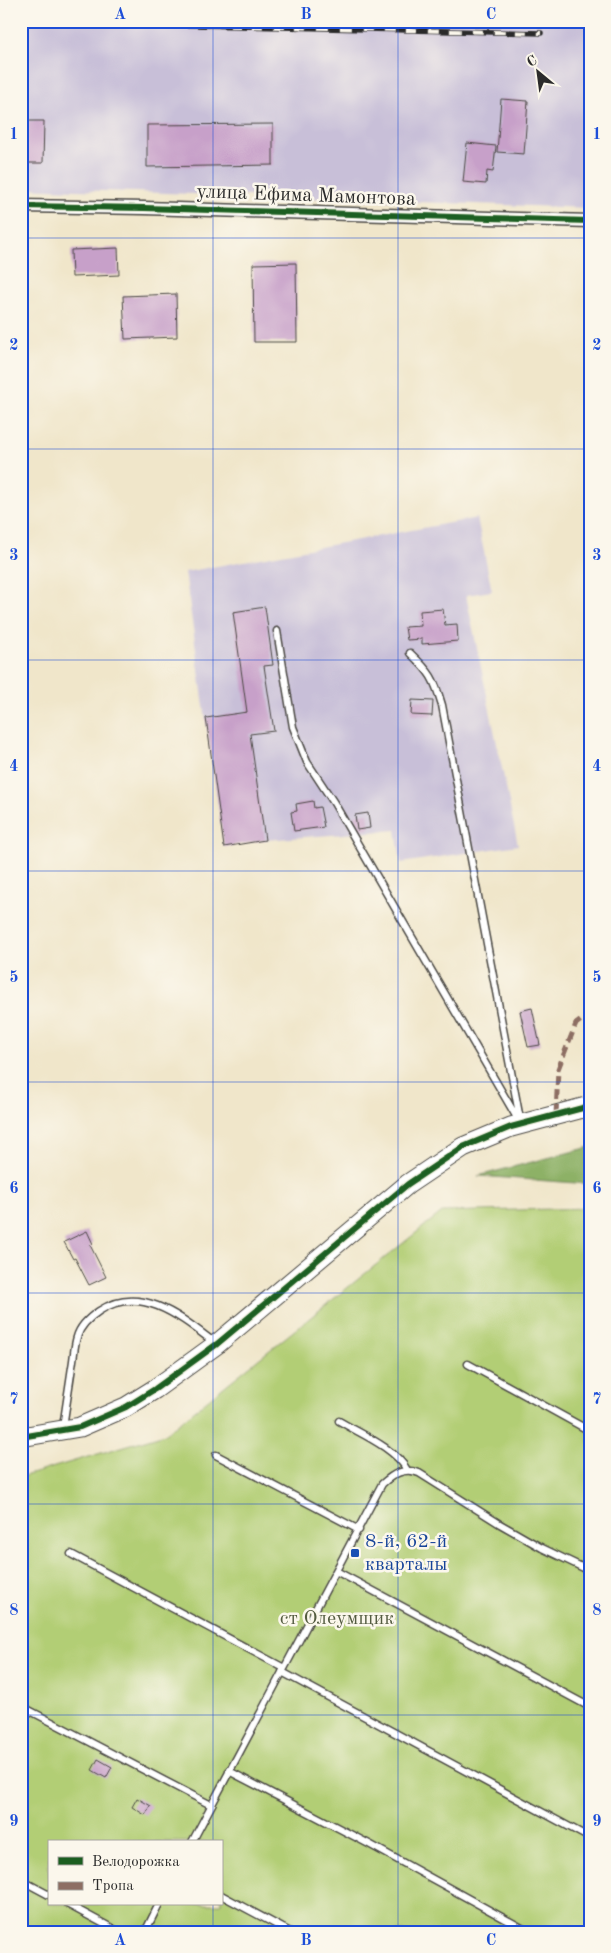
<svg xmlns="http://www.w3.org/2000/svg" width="611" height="1953" font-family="'Old Standard TT',serif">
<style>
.industrial{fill:#c8bfd8}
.green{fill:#b2ce75;stroke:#6e7c50;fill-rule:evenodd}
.forest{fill:#8db166;stroke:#5c6e48}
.building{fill:#c7a0c9}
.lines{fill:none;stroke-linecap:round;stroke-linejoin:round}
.lane-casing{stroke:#494743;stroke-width:9}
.street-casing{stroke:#494743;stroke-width:15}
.secondary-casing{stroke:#494743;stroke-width:21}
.lane{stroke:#fff;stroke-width:6}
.street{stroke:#fff;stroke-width:12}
.secondary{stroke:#fff;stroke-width:19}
.rail-casing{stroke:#2b2b2b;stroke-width:5.5}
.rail{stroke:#fbf7ec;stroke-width:4;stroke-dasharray:11;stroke-linecap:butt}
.quiet{stroke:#8d6e63;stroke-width:5;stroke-dasharray:10 5;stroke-linecap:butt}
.cycleway-casing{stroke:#fbf7ec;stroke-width:9}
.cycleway{stroke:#1b5e20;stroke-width:6}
.grid{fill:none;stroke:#1d4ed8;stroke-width:1;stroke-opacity:0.55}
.transit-dot{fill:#1a4fb4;stroke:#fbf7ec;stroke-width:2}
.labels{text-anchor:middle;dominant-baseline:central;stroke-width:5;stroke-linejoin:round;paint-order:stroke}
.street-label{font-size:20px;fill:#2b2b2b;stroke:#fbf7ec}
.transit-label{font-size:20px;fill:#164399;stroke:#fbf7ec;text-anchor:start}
.park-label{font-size:20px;fill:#545c41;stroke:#fbf7ec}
.neatline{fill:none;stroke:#1d4ed8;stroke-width:2}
.grid-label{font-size:16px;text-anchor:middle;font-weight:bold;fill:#1d4ed8}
</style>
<rect width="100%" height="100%" fill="#fbf7ec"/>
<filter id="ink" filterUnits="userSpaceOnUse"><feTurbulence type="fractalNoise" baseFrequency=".02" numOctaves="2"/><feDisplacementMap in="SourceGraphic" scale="10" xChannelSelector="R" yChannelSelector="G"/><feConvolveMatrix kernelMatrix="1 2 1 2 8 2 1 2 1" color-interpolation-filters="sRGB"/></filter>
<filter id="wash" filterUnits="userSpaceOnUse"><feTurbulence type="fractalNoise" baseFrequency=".0096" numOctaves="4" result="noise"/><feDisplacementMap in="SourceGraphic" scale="20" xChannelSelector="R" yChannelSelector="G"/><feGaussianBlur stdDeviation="1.12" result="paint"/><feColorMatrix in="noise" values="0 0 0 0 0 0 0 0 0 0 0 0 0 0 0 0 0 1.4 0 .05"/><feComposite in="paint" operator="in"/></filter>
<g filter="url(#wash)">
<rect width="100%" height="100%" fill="#f0e6ca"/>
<!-- industrial -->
<path class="industrial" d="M21,21h569v187l-569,-20z
M477,518l15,73 -26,4 52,250 -117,18 -5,-33 -131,10 -41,7 -39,-275z"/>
<!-- green -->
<path class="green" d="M590,1208v724h-569v-455l144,-43 277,-222zM49,1842h172v62h-172z"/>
<!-- forest -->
<path class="forest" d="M590,1147v37l-112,-8z"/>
<g id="blocks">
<!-- building -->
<path class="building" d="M501,99l27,2 -4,53 -27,-2z
M21,121h23l-1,42h-22z
M273,124v41l-126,2v-42z
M467,143l29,3 -3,26 -6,-1 -1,13 -23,-2z
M118,248l1,27 -47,2 -1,-27z
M296,263l1,79h-43l-1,-78z
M176,294l1,43 -52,2 -2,-43z
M265,607l8,58 -9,1 10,65 -24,3 15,106 -41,7 -18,-129 41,-6 -14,-100z
M443,609l2,16 12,-1 1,17 -36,3v-5l-15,1 -2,-13 16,-1 -1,-15z
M412,700l21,1 -1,15 -21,-1z
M313,801l1,7 6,-1 4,20 -30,4 -3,-19 6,-1 -1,-7z
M368,813l2,15 -13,2 -2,-15z
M532,1008l8,37 -12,2 -8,-36z
M87,1231l6,13 -3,1 16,32 -17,8 -14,-27 -2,1 -9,-17z
M98,1759l14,8 -6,11 -14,-8z
M137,1798l14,8 -6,9 -13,-8z"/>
</g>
</g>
<g filter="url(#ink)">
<use href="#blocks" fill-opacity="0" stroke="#494743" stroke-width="1"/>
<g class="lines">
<defs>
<path id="lane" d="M277,631l16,96 14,35 27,41 186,320
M410,653c21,20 24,25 32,52l78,414
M468,1364l122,67
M339,1421c22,13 56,27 68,49
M63,1427c3,-20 6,-40 9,-60 2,-10 2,-21 5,-30 3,-11 13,-20 22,-26 42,-28 83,7 116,32
M216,1455l143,75
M71,1554l213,114
M336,1571l254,136
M282,1672l308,166
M21,1706l190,99
M229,1771l140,73 160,88
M192,1842l190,-358c11,-10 22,-17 37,-11l81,51 42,24 48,23
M21,1880l28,15
M221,1895l69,37
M67,1904l52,28
M145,1932l14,-28"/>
<path id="street" d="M21,206l123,2 446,13"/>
<path id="secondary" d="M21,1437l59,-10 46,-20 29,-18 62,-45 191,-160 55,-37 48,-20 79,-21"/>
</defs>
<!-- lane casing -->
<use href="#lane" class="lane-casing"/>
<!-- street casing -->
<use href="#street" class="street-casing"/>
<!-- secondary casing -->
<use href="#secondary" class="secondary-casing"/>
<!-- lane -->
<use href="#lane" class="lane"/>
<!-- street -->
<use href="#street" class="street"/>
<!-- secondary -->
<use href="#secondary" class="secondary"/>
<defs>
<path id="rail" d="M98,21l52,3 391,9"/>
</defs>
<!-- rail casing -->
<use href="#rail" class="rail-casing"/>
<!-- rail -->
<use href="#rail" class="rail"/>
<!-- quiet -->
<path class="quiet" d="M556,1115l2,-46 18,-45 14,-11"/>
<defs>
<path id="cycleway" d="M21,206l123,2 446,13
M21,1437l59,-10 46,-20 29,-18 62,-45 191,-160 55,-37 48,-20 79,-21"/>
</defs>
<!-- cycleway casing -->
<use href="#cycleway" class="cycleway-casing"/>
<!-- cycleway -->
<use href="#cycleway" class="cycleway"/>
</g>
</g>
<!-- grid -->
<path class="grid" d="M213,21v1821M398,21v1911M21,238h569M21,449h569M21,660h569M21,871h569M21,1082h569M21,1293h569M21,1504h569M21,1715h569M213,1904v28"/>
<!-- markers -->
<rect class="transit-dot" x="350" y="1548" width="10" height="10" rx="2.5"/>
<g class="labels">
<!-- street labels -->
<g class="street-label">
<text transform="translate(306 196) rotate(2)">улица Ефима Мамонтова</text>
</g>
<!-- transit labels -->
<g class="transit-label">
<text x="365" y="1542">8-й, 62-й<tspan x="365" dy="23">кварталы</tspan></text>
</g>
<!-- park labels -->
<g class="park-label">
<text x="337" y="1619">ст Олеумщик</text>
</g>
</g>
<!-- margin -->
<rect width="611" height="1953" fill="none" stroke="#fbf7ec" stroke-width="55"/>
<!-- legend -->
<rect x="48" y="1840" width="175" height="65" fill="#fbf7ec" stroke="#a8a59f"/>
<rect x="58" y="1857" width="25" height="8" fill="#1b5e20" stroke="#a8a59f"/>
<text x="92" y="1866" font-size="15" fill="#2b2b2b">Велодорожка</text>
<rect x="58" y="1882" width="25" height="8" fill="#8d6e63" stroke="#a8a59f"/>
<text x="92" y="1890" font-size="15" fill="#2b2b2b">Тропа</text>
<!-- north arrow -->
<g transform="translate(538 72) rotate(331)" stroke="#fbf7ec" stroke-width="4" paint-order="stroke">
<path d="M0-4L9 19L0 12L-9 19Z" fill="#2b2b2b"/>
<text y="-8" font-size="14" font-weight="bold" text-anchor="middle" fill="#2b2b2b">С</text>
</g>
<rect x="28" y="28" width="556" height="1898" class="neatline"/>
<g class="grid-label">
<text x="120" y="19">A</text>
<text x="306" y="19">B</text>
<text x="491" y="19">C</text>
<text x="14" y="139">1</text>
<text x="597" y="139">1</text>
<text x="14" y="350">2</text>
<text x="597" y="350">2</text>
<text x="14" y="560">3</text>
<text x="597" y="560">3</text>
<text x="14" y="771">4</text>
<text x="597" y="771">4</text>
<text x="14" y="982">5</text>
<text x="597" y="982">5</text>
<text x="14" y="1193">6</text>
<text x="597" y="1193">6</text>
<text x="14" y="1404">7</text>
<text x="597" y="1404">7</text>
<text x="14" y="1615">8</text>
<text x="597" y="1615">8</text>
<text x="14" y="1826">9</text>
<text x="597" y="1826">9</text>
<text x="120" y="1945">A</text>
<text x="306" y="1945">B</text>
<text x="491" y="1945">C</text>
</g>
</svg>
